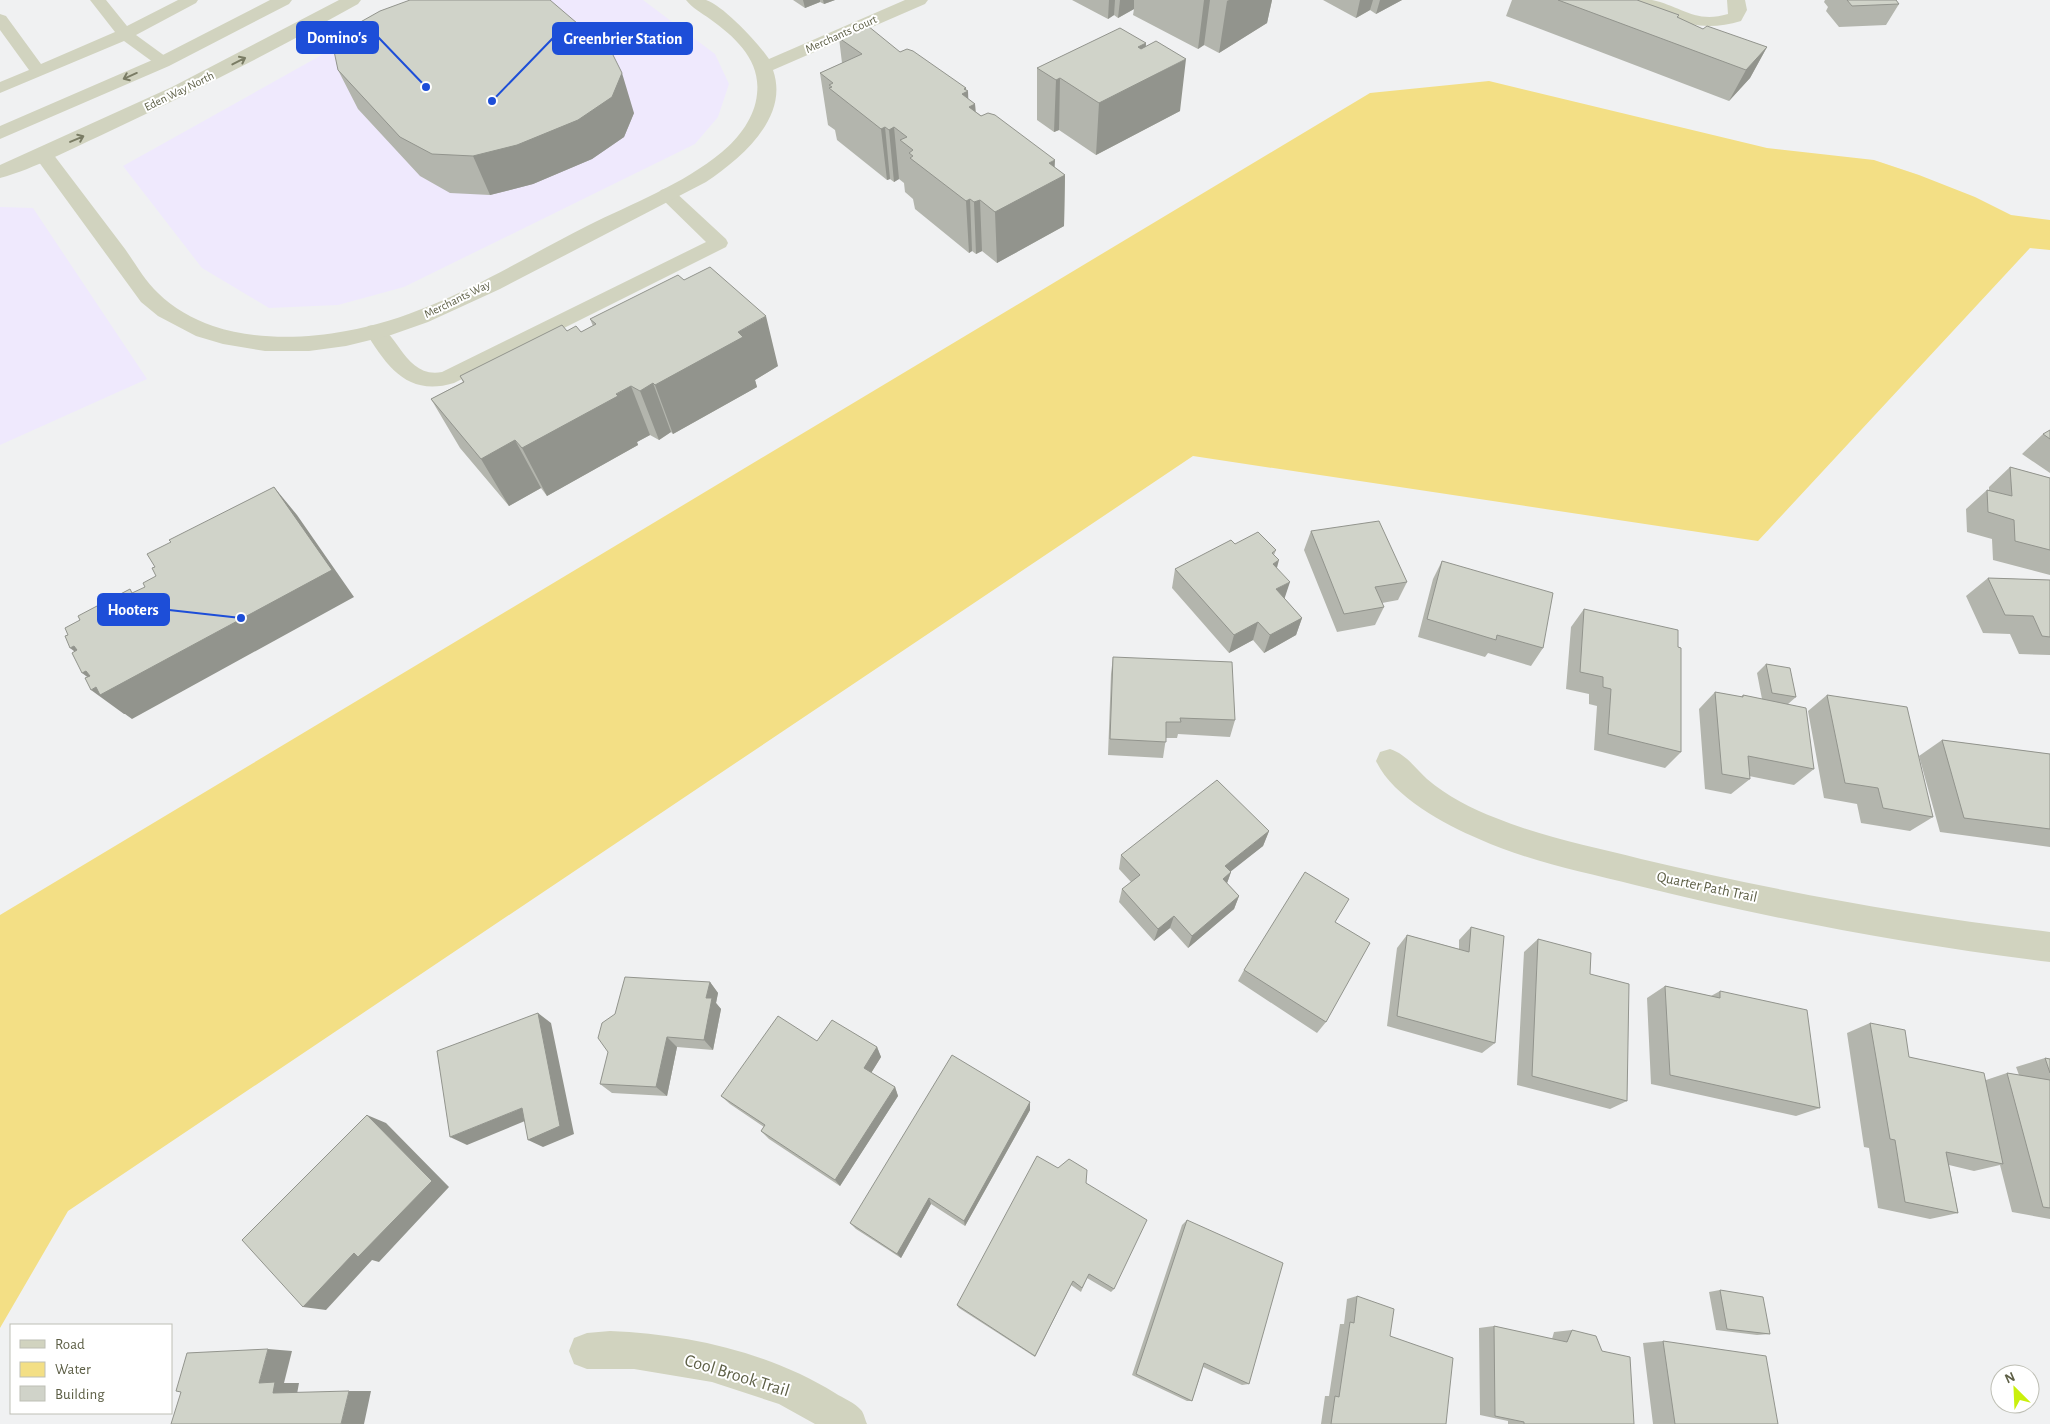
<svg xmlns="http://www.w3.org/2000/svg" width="2050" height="1424" font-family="'Alegreya Sans',sans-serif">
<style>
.commercial{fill:#efe9fd}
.water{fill:#f3df85}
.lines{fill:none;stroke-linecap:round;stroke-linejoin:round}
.service{fill:#d1d3bf;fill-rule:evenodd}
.minor{fill:#d1d3bf;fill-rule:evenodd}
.tertiary{fill:#d1d3bf;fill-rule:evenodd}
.wall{fill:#b3b5ad}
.shaded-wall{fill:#92948d}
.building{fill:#d0d3c9;stroke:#92948d}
.oneway{stroke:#7a7c64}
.labels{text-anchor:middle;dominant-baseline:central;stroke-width:4;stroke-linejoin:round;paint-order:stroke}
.far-street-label{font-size:12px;fill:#5d5f46;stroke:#fff}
.street-label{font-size:15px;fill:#5d5f46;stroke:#fff}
.near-street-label{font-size:18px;fill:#5d5f46;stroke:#fff}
.leader{fill:none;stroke:#1d4ed8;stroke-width:2}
.callout-dot{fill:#1d4ed8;stroke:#fff;stroke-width:2}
.callout{fill:#1d4ed8;stroke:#1d4ed8;stroke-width:2}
.callout-label{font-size:16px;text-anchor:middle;font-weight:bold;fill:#fff}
</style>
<rect width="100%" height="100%" fill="#f0f1f2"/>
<!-- commercial -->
<path class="commercial" d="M420,0h223l72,54 14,30 -11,33 -23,27 -291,143 -66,18 -69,3 -67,-40 -79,-102z
M0,207l33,1 114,171 -147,66z"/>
<!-- water -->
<path class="water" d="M1489,81l278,67 107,12 45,15 56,22 36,18 39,5v30l-20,-2 -272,293 -565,-85 -1125,755 -68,117v-413l1370,-822z"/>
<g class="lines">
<!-- service -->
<path class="service" d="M90,0h16l21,26 51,-26h20l-2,3 -60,32 33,24 2,3 -2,3h-12l-33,-24 -124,52v-11l29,-12 -29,-40v-16l6,2 35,48 74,-32z
M667,188l6,2 53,49 2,4 -2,4 -272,136c-46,14 -67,-16 -89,-52l3,-5c28,-8 33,54 74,46l264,-130 -45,-44 -3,-4 3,-4z"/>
<!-- minor -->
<path class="minor" d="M686,0c6,0 15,0 20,0 18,6 52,43 63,59l136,-59h23l-3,4 -152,66c17,48 -33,89 -67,112l-206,107 -72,33 -37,13 -45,11 -37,5h-44l-42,-7 -27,-8 -38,-20 -17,-14 -108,-148 3,-4h14c25,33 50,66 75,99 10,14 20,32 33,44 15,15 35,26 55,33 41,14 91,13 133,5 86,-15 164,-66 241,-105 46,-23 95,-41 135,-74 17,-14 33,-35 35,-58 4,-34 -22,-57 -47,-75 -8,-6 -18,-11 -24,-19z
M1628,0c8,0 17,0 24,0 29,6 43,24 76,14l-1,-14h18l2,10 -6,11c-42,13 -71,-2 -110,-17z
M1390,749c16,5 25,19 37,30 20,17 45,30 69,39 46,19 97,29 145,41 134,32 272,57 409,73v30c-139,-17 -279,-43 -415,-77 -52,-13 -107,-24 -156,-46 -35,-15 -86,-42 -103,-78l4,-9z
M610,1331c77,3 159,21 225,62 8,5 20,10 26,17 3,3 4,10 6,14h-52l-36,-20 -67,-22 -78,-13h-47l-13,-5 -5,-13 5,-13 13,-5z"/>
<!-- tertiary -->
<path class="tertiary" d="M270,0h22l-3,4 -120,62 -169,73v-13l157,-68z
M339,0h22l-3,4c-82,46 -165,88 -250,128 -33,15 -74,37 -108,46v-13l172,-78z"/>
</g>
<!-- wall -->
<path class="wall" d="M793,0h42l-11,4 -4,-2 -15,6z
M1072,0h200l-5,23 -48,30 -15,-8 -6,4 -65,-34 1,-6 -16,9 -4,-3 -6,4z
M1323,0h79l-26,14 -6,-4 -14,8z
M1512,0h125l42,15 -1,3 25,11 64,18 -17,31 -21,23 -223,-85z
M1825,0h71l3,4 -13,21 -47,2 -13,-16 2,-4 -4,-5z
M839,38l61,14 66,36 2,11 7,5 1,8 89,63 -1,51 -67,37 -15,-12 -6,3 -4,-3 -3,2 -54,-44 -2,-10 -8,-7 -1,-9 -5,-4 -5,3 -4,-3 -3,1 -50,-40 -2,-10 -7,-5 -8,-52 22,-10z
M1146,43v4l34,64 -84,44 -37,-25 -5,2 -17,-12v-52z
M338,70l296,43 -10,24 -32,22 -59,25 -43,11 -40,-2 -30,-17 -62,-67z
M590,319l188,47 -23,14 2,7 -84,47 -2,-2 -12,8 -9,-5 -13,7 1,3 -91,51 -6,-8 -32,18 -49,-58 -29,-49 32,-17 -3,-6 107,-45 14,1 12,-6z
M2050,430v43l-28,-19 21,-20z
M2010,467l40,11v97l-57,-15 -1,-21 -25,-7 -1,-23 21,-19h2v-3z
M1311,531l96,51 -9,18 -16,3 2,4 -9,18 -38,7 -33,-82z
M1235,544l41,6 -2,5 10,43 18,20 -6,17 -32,18 -11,-13 -24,13 -57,-65 3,-19z
M1442,561l101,87 -12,18 -43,-13 -3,4 -67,-20 15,-58z
M1988,578l62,2v75l-31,-1 -9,-20 -27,-1 -17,-37z
M1584,609l97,143 -16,16 -71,-18 3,-44 -8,-2v-10l-23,-5 5,-62z
M1113,657l122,63 -5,17 -52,-3 -1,4h-11l-3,20 -55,-3 3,-81z
M1766,664l30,33 -8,7 26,65 -20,16 -45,-9 1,3 -19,15 -26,-5 -6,-80 16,-17 26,5 2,-2 19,4 -5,-26z
M1827,695l106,122 -23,14 -49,-8 -4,-19 -33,-6 -16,-87z
M1942,740l108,14v93l-110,-15 -21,-76z
M1269,831l-6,15 -33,25 1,1 -4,11 12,13 -5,13 -46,39 -18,-20 -16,13 -35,-39 3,-13 9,-7 -12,-13 2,-14z
M1335,922l-9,100 -9,11 -79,-52 6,-11z
M1471,927l24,116 -13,10 -95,-27 10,-78 10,-13 52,14v-9z
M1538,939l52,35 37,127 -17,8 -93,-24 7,-133z
M710,982l8,11 -2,10 5,6 -8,41 -36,-3 -10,49 -55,-3 -12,-9z
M1665,986l46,10 9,-5 100,117 -24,8 -145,-32 -4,-86z
M1870,1023l39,34 77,23 21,-7 12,2 -3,-8 29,-9 5,1v160l-38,-7 -12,-47 -26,6 -25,-6 9,48 -28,6 -52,-11 -9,-60 -5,-1 -17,-114z
M817,1041l60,6 4,10 -10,16 24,14 3,9 -58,90 -71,-47 -8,-8 3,-4 -34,-23 -9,-8z
M1030,1102v8l-65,116 -34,-22 -30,54 -45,-29 -6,-6z
M1058,1168l28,15 28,106 -3,3 -24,-14 -6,14 -10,-7 -36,72 -76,-49 -2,-3z
M1187,1220l62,164 -7,1 -39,-18 -11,34h-5l-55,-26 50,-150z
M1720,1290l50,44 -13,1 -41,-5 -7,-38z
M1357,1296l33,40 56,88h-125l4,-28h4l11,-72h4l3,-25z
M1494,1326l58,13 2,-7 18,-2 62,94h-126v-3l-28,-6 -1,-87z
M1663,1341l115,83h-125l-10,-81z"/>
<!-- shaded-wall -->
<path class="shaded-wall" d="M803,0h17v2l-15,6z
M823,0h12l-11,4z
M1109,0h6l-1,15 -6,4z
M1120,0h14v9l-16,9z
M1204,0h6l-6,45 -6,4z
M1229,0h43l-5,23 -48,30 8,-52z
M1360,0h13l-3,10 -14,8z
M1380,0h22l-26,14z
M1146,43l-4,38 44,-22 -6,52 -84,44 3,-52 39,-56z
M1767,47l-17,31 -21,23 17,-31z
M622,73l12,40 -10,24 -32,22 -59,25 -43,11 -17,-39z
M1060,78l-1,52 -5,2 2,-52z
M966,88v4l2,-1 2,52 -8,-49 2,-5z
M975,104l2,52 -8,-49z
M885,127l5,52 -3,1 -6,-51z
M894,127l5,52 -5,3 -5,-52z
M1055,160l-1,21 11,-6 -1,51 -67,37 -2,-51 54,-49z
M970,199l2,52 -3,2 -3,-52z
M980,200l2,51 -6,3 -2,-52z
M766,316l12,50 -23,14 2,7 -84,47 -18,-49 83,-53z
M653,383l18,49 -12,8 -19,-49z
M631,386l19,49 -13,7 1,3 -91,51 -25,-48z
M515,440l26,48 -32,18 -28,-47z
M274,487l23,28 57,82 -222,122 -7,-5h-1l-33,-24 5,-3 10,4 -24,-18z
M1279,560l-5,19 -1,-15z
M1290,582l-6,18 -8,-11z
M1302,618l-6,17 -32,18 6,-18z
M1258,622l-5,18 -24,13 5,-18z
M74,646l28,27 -32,-25z
M1269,831l-6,15 -43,34 5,-14z
M1231,872l-5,14 -3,-7z
M1239,896l-5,13 -46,39 4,-12z
M1174,916l-4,12 -16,13 4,-12z
M710,982l8,11 -2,10 5,6 -8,41 -9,-10 2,-42z
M538,1013l13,10 23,111 -31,13 -15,-7z
M667,1037l10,10 -10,49 -11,-9z
M877,1047l4,10 -13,21 -4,-10z
M895,1087l3,9 -58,90 -5,-6z
M1030,1102v8l-65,116 -1,-5z
M522,1108l15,8 -70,29 -17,-8z
M367,1115l19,8 63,64 -70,75 -7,-2 -46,50 -23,-3z
M929,1198l2,6 -30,54 -4,-4z
M268,1349l24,2 -8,32h15l-2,11 -24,-1 -14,-10z
M349,1391h22l-7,33h-23z"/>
<!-- building -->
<path class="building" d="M410,0h140l62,53 10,20 -10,24 -34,23 -61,25 -44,11 -41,-2 -32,-17 -62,-67 -4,-19 14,-22 32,-18z
M1558,0h79l42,15 -2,2 26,12 4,-3 60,21 -21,23z
M1847,0h49l3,4 -47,2z
M868,26l32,26 7,-3 6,2 53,37 -2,1 4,2 -6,3 13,10 -6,3 12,9 7,-3 7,2 60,45 -6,3 16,12 -70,37 -15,-12 -6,2 -4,-3 -4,2 -56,-43 3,-2 -4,-3 4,-3 -13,-10 7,-3 -13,-10 -5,3 -4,-3 -4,2 -52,-41 3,-1 -3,-2 4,-2 -13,-10 42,-19 -23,-16z
M1120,28l26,15 -8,4 3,2 15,-8 30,18 -87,44 -39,-25 -4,2 -19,-12z
M710,267l56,49 -28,16 5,5 -88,48 -2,-2 -13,8 -9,-5 -15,8 2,2 -96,52 -7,-8 -34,19 -50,-60 33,-17 -4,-6 102,-51 5,6 9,-5 5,6 15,-8 -6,-5 88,-44 6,5z
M2050,430v9l-7,-5z
M2010,467l40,11v72l-35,-9 -1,-21 -26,-8 -1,-22 25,6z
M274,487l58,83 -232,125 -4,-8 -5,3 -6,-12 5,-2 -4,-5 -4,2 -10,-20 5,-3 -3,-4 -4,2 -5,-12 3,-1 -3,-7 15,-8 -2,-4 19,-10 2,3 11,-6 -1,-3 21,-11 2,4 13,-6 -2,-4 13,-7 -4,-8 3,-1 -8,-13 24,-12 -2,-2z
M1379,521l28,61 -32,5 9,20 -40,7 -33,-83z
M1258,532l18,18 -4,3 7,7 -6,4 17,18 -14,7 26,29 -32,17 -12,-13 -24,13 -59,-66 56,-29 4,4z
M1442,561l111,32 -10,55 -46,-13 -1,5 -69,-21z
M1988,578l62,2v57l-8,-1 -9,-20 -28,-1z
M1584,609l94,21v17l3,1v104l-73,-18 3,-45 -8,-2v-10l-23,-5z
M1113,657l119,5 3,58 -55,-2 1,4h-15v20l-56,-3z
M1766,664l24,4 6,29 -24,-4z
M1715,692l28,5v-2l63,13 8,61 -66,-13 2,23 -28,-5z
M1827,695l80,12 26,110 -50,-9 -5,-20 -33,-5z
M1942,740l108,14v75l-86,-11z
M1217,780l52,51 -44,35 6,6 -8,7 16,17 -47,40 -18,-20 -16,13 -36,-40 18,-14 -19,-20z
M1305,872l44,27 -14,23 35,21 -44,79 -82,-52z
M1471,927l33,9 -9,107 -98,-27 10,-81 62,17z
M1538,939l53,14 -1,21 39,10 -2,117 -95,-25z
M625,977l85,5 -4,16h6l-8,42 -37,-3 -11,50 -56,-3 8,-32 -10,-14 4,-15 13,-9z
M1665,986l55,12v-7l87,19 13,98 -150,-33z
M538,1013l22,113 -32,14 -6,-32 -72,29 -13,-86z
M778,1016l39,25 15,-21 45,27 -13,21 31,19 -60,93 -74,-49 4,-6 -44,-29z
M1870,1023l35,7 4,27 75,16 19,91 -57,-12 12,61 -53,-11 -10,-62 -5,-1z
M952,1055l78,47 -66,119 -35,-23 -32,56 -47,-31z
M2045,1058l5,1v14z
M2007,1073l43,7v128l-7,-1z
M367,1115l65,66 -74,76 -4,-4 -51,54 -61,-67z
M1037,1156l21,12 11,-9 18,11 -1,13 61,37 -33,69 -25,-15 -7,14 -9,-7 -38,75 -78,-51z
M1187,1220l96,43 -34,121 -45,-21 -12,38 -56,-27z
M1720,1290l43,7 7,37 -43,-5z
M1357,1296l37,13 -4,27 63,22 -7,66h-115l4,-28 4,1 11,-75 4,1z
M1494,1326l73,16 5,-12 24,6 6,15 28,6 4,67h-110v-2l-29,-6z
M1663,1341l103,15 12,68h-103z
M268,1349l-9,34 16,-1 -2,11 76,-2 -8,33h-170l10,-32 -5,-1 11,-38z"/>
<!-- one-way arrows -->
<defs><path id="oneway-shaft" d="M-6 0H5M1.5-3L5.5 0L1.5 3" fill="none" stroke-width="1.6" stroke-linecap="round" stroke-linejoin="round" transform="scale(1.25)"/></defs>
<g class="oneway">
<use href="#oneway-shaft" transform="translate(239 61) rotate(-27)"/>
<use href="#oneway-shaft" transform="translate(130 76) rotate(156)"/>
<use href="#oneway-shaft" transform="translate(77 139) rotate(-23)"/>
</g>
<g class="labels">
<!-- far-street labels -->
<g class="far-street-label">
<text transform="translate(841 34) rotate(-24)">Merchants Court</text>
<text transform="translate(179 91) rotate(-26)">Eden Way North</text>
<text transform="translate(457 299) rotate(-26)">Merchants Way</text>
</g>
<!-- street labels -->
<g class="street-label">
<text transform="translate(1707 887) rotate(12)">Quarter Path Trail</text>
</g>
<!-- near-street labels -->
<g class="near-street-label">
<text transform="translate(737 1376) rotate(17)">Cool Brook Trail</text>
</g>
</g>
<!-- callouts -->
<path class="leader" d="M426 87L378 37M492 101L553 38M241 618L169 610"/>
<g class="callout-dot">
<circle cx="426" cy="87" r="5"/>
<circle cx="492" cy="101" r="5"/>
<circle cx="241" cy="618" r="5"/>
</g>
<g class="callout">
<rect x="297" y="22" width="81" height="31" rx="5"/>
<rect x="553" y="23" width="139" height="31" rx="5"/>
<rect x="98" y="594" width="71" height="31" rx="5"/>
</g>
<g class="callout-label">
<text x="337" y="43">Domino's</text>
<text x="623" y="44">Greenbrier Station</text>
<text x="133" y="615">Hooters</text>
</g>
<!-- legend -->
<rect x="10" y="1324" width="162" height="90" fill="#ffffff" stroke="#bebfb5"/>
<rect x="20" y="1340" width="25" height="8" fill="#d1d3bf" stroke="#bebfb5"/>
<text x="55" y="1349" font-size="15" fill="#5d5f46">Road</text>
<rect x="20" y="1362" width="25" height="15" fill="#f3df85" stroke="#bebfb5"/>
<text x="55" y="1374" font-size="15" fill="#5d5f46">Water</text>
<rect x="20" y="1386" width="25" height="15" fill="#d0d3c9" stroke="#bebfb5"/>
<text x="55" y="1399" font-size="15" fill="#5d5f46">Building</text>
<!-- north arrow -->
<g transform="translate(2015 1389) rotate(336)"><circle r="24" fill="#ffffff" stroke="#bebfb5"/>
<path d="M0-4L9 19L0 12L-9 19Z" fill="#c9f00c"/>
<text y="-8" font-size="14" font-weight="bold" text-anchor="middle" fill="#5d5f46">N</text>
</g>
</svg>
